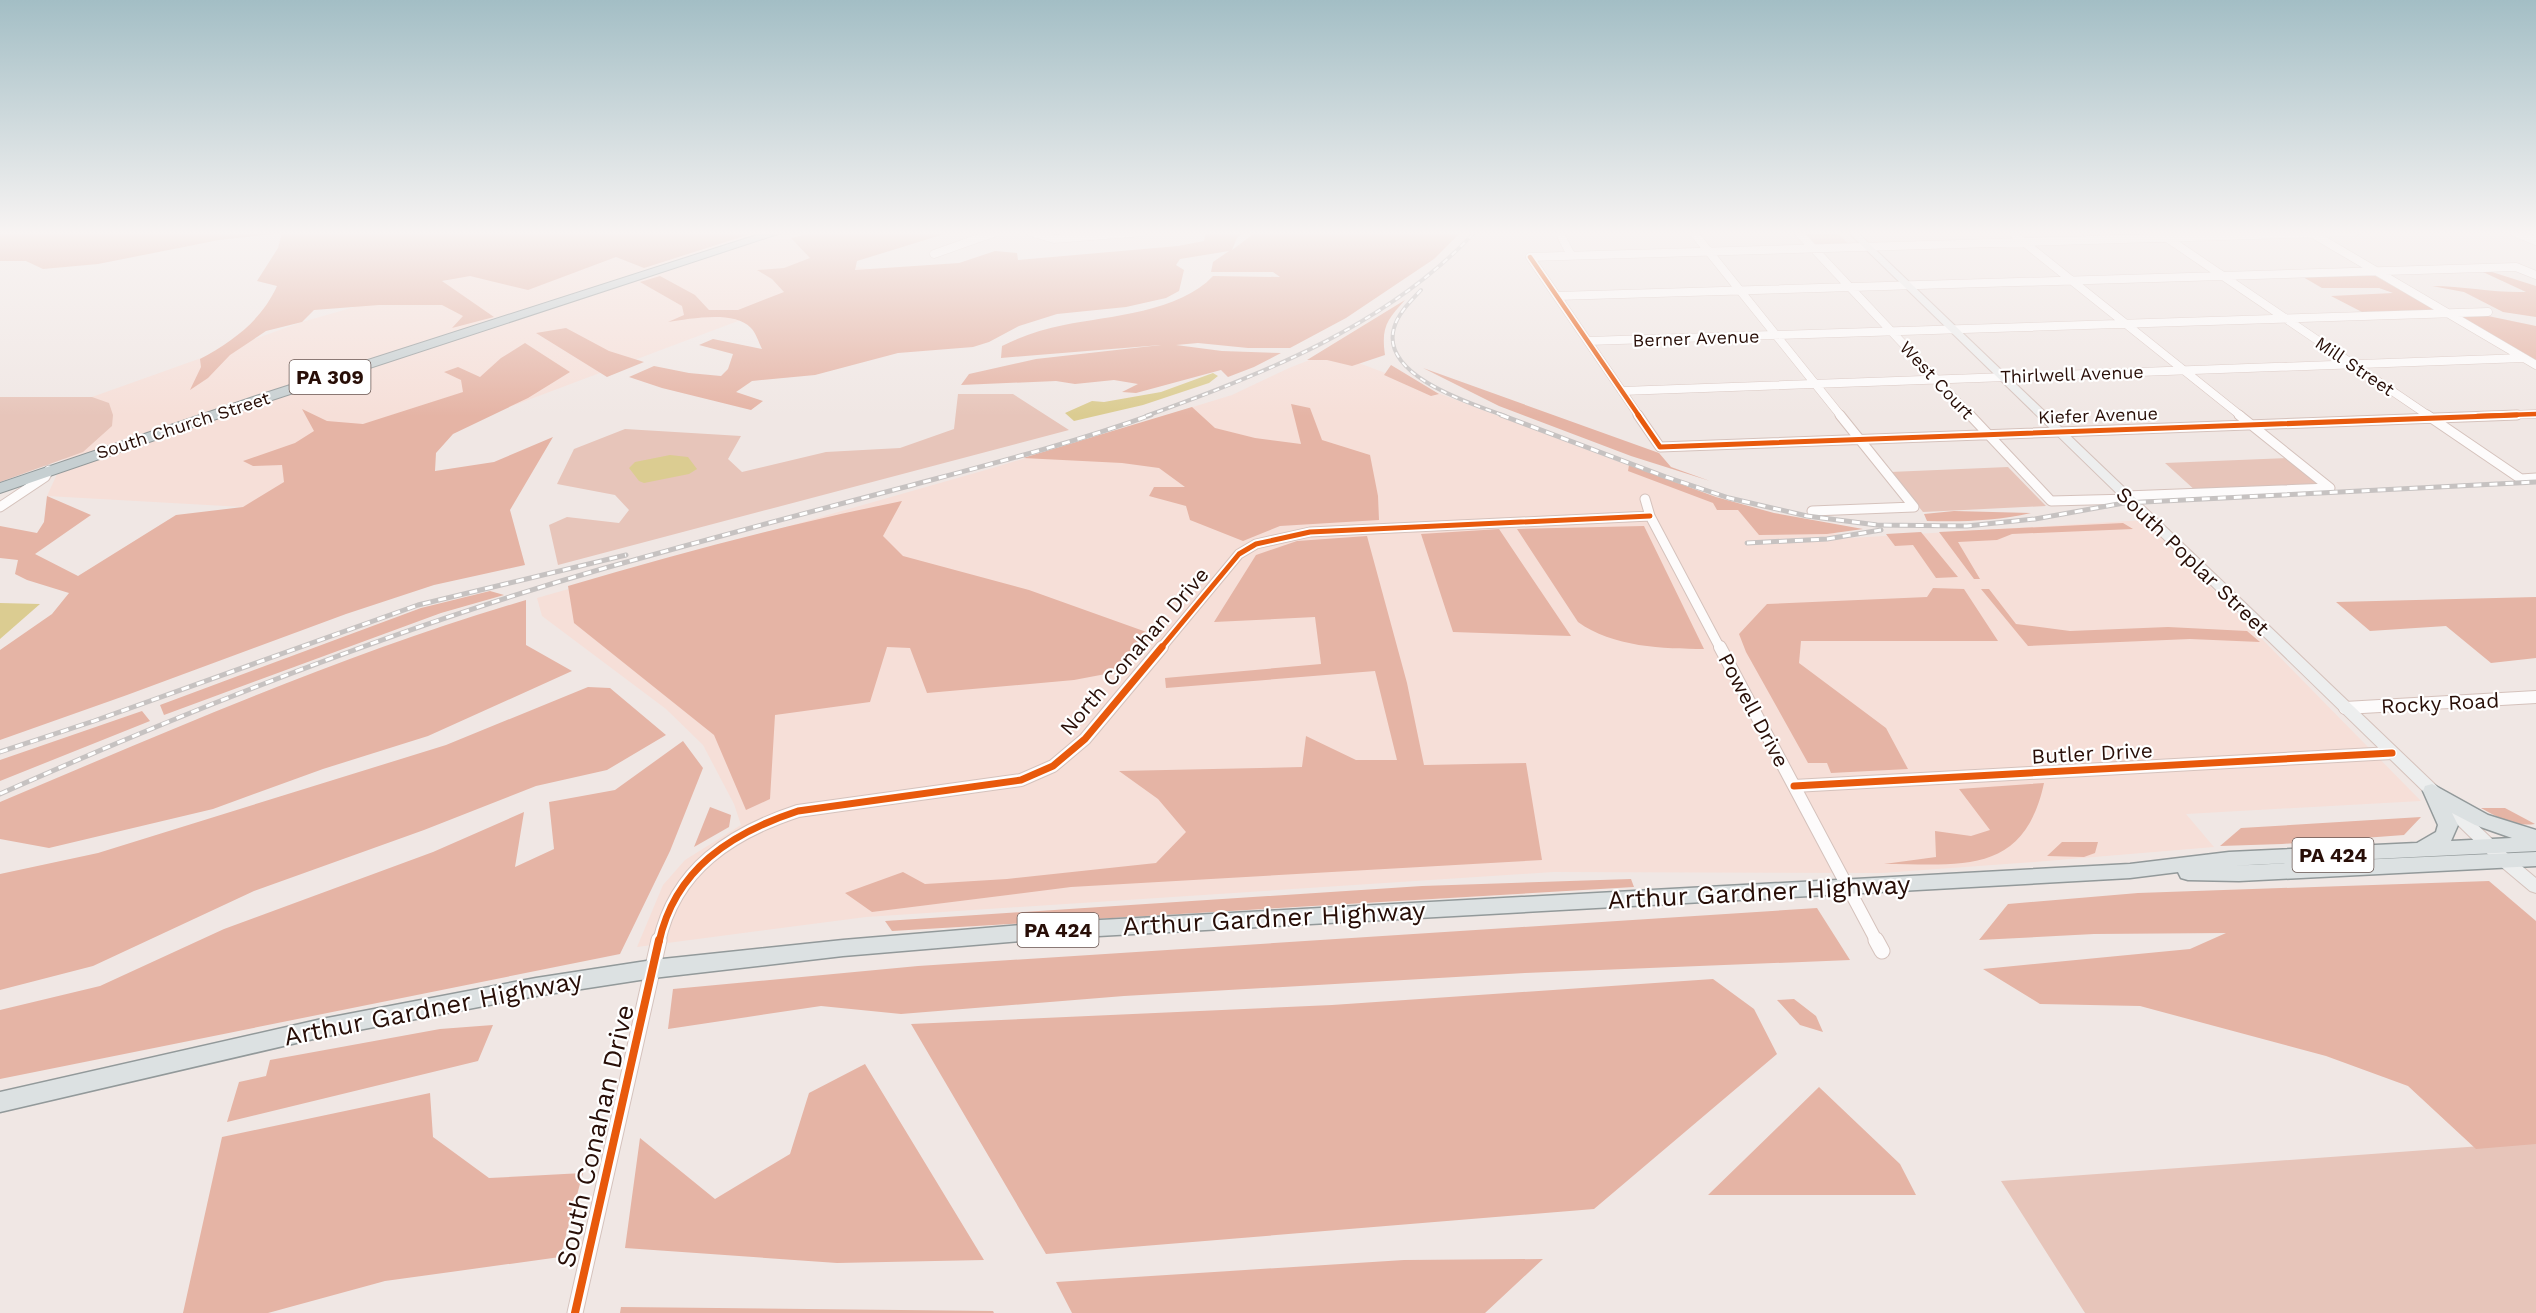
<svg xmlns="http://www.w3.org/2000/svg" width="2536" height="1313" font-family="'Work Sans',sans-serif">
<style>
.built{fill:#f6dfd8}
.green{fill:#e7c5ba}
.forest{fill:#e5b4a5}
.water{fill:#dbcc91}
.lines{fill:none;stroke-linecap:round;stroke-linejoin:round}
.street-far3-casing{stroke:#d5c2bc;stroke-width:9}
.street-far2-casing{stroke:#d5c2bc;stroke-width:11}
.street-far1-casing{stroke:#d5c2bc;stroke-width:14}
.street-casing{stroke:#d5c2bc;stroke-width:17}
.secondary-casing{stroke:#d5c2bc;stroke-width:2}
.primary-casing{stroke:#92999a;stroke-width:3}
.highway-casing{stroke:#92999a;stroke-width:2}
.street-far3{stroke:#fdfbfb;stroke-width:8}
.street-far2{stroke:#fdfbfb;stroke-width:9}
.street-far1{stroke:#fdfbfb;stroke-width:12}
.street{stroke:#fdfbfb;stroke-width:15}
.secondary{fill:#edeeee;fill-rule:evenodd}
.primary{fill:#dce1e2;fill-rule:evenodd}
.highway{fill:#c6cfd1;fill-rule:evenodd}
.rail-far1-casing{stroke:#c6c2c1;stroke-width:4}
.rail-casing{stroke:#c6c2c1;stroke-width:5}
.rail-far1{stroke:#fff;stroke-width:2;stroke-dasharray:6;stroke-linecap:butt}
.rail{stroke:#fff;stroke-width:3;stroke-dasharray:8;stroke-linecap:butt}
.cycleway-far3-casing{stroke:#fff;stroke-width:7}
.cycleway-far2-casing{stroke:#fff;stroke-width:8}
.cycleway-far1-casing{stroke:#fff;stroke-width:10}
.cycleway-casing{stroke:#fff;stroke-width:12}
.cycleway-far3{stroke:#e8590c;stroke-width:4.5}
.cycleway-far2{stroke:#e8590c;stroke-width:5}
.cycleway-far1{stroke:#e8590c;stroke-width:7}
.cycleway{stroke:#e8590c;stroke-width:8}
.labels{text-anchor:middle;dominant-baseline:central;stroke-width:4.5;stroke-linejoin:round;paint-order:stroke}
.far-street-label{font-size:18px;fill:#280e07;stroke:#fff}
.shield{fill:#fff;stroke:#685651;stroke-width:1.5}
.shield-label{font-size:20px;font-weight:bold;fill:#280e07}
.street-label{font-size:21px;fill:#280e07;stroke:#fff}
.near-street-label{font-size:26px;fill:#280e07;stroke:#fff}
</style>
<rect width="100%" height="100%" fill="#f0e7e4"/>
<!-- built -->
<path class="built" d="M617,232h308l-90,30 39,8 -631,237 -196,-11 45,-99 210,-75z
M1330,352l392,149 129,37 294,-18 276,281 -235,13 28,33 -180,15 -152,11 -329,-1 -687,45 -229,30 26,-62 22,-25 56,-35 -7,-21 -31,-59 -37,-36 -124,-93 -5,-18 459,-131 236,-72 57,-27z"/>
<!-- green -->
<path class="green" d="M1795,232h42l14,15 -41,1z
M958,394h55l56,36 -511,135 -9,-40 18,-8 52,6 10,-13 -14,-15 -58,-11 17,-35 51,-20 116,7 -13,23 14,13 84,-20 74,-4 54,-19z
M0,397h92l17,6 4,12 -1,11 -29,26 -83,30z
M2289,458l37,28 -130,5 -31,-28z
M2008,467l38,39 -123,6 -33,-40z
M2536,1142v171h-451l-84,-132z"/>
<!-- forest -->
<path class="forest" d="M0,232h425l3,3 10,-3h319l-113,36 -28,-11 -88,33 -58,-14 -28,5 52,36 -42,11 11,-12 -21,-11h-63l-65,5 -12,12 -36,9 -36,24 -22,23 -18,12 11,-23 -1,-8c33,-18 61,-38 77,-73l-20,-5 21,-33 4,-15 -63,7 -121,24 -55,5 -17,-8h-26z
M816,232h135l-94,29 -2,9 104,-7 36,-12 22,2 1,7 160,-14 26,-5 2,-9h38l-7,6 -5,12 24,-18h205l-27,27 -88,59 -56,30h-42l-50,-5 -22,2 46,6 59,2 -27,14 -26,10 -7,-7 -85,23 -14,-1 16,-8 -24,-4 -39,4 -19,-3 -95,4 8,-11 67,-15 125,-14 -160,13 1,-12c20,-10 40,-17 62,-21 45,-9 116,-13 149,-49l67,1 -7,-5h-62l2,-10 16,-11 -49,8 -4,6 8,5 -5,21 -13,7 -40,9 -69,7 -38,12 -30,16 -16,5 -75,6 -83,22 -63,6 -16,11 27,9 -12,9 -89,-22 -33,-11 25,-11 35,7 32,3 7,-7 5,-15 -34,-9 14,-6 49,10c-3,-6 -6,-16 -11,-21 -17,-18 -61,-9 -83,-6l16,-7 -2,-9 -42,-24 20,-6 35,19 14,15h29l46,-18 -12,-13 -15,-9 27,-2 26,-10 -19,-20z
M2483,272h9l44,14v31l-33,-5 -39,-20 -32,-6c32,0 62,7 94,6z
M2372,274l63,36 -73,2 -31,-16 62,-3 -14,-5h-57l-19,-11z
M1405,300c-18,20 -24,27 -20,55l-33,11 -25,-6h-20z
M2459,315l29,1 48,10v34z
M566,328l43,23 35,11 -37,15 -71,-44z
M525,343l45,29 -42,26 -75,36 -17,19 -1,18 59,-9 59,-25 -43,73 15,55 -91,20 -88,29 -219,81 -127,45v-90l52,-36 17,-21 -42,-13 -12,-6 3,-14 -18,-2v-32l37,7 7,-11 3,-26 44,19 -56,39 43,22 98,-61 67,-8 41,-25 -2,-17 -29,1 -10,-5 52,-18 19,-12 -12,-22 25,12 36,3 100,-32 -2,-12 -17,-8 14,-5 22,10 21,-19z
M1391,365l48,29 -8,2 -47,-21z
M1423,368l236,85 12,14 39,14 -79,-25 -132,-50z
M1291,404l19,4 12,32 48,15 8,41 1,24 -99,6 -37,15 -53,-21 -4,-14 -37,-10 5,-9h31l-26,-19 -37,-5 -99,-5 169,-51 23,21 40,10 46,6z
M1629,465l87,32 58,16 89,16 -36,5 -68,1 -21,-25h-21l-4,-7 -85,-32z
M902,501l-19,35 20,20 126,34 123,44 -41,39 -37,7 -147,13 -17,-45 -23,-1 -17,55 -95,13 -5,84 -24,11 -32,-75 -140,-112 -6,-37c111,-33 221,-62 334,-85z
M1954,511l77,2c-35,8 -69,9 -104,8l-3,-7z
M2123,523l10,6 -121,5 -15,6 -39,2 22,37h-6l-35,-47z
M1644,526l60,123c-40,0 -92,-2 -126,-27l-61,-93z
M1499,529l72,107 -118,-4 -32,-98z
M1921,532l37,45 -22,1 -23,-33 -18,1 -9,-12z
M1367,536l40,147 17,82 102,-2 16,97 -471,27 -199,25 -27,-19 58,-21 22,12 82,-5 149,-16 30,-31 -28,-33 -39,-28 183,-4 4,-31 50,24h41l-22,-89 -209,17 -1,-10 156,-14 -6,-47 -101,5 42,-67 41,-14z
M1933,588l31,1 34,52h-197l-2,22 87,65 22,41 -77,4 -4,-10h-19l-62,-111 -7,-18 28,-30 160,-7z
M1981,589h8l27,35 54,7 98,-4 79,4 13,11 -70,-3 -162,7z
M490,591l14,4 -63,18 -277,102 -4,-10 261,-97z
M2536,597v61l-45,5 -45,-37 -76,5 -34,-29z
M526,600v45l46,26 -144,65 -105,33 -110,40 -164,39 -49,-9v-37c173,-73 346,-149 526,-202z
M588,687l22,1 56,47 -59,35 -71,16 -112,44 -170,61 -161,75 -93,24v-116l98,-21 348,-108z
M142,711l8,10 -150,60v-21z
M683,741l20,27 -33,83 -50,103 -620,125v-69l100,-24 124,-57 209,-77 91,-40 -9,55 39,-18 -5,-47 66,-12z
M2044,783c-20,93 -83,81 -160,81l52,-7 -1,-26 36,5 19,-6 -31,-41z
M710,807l21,8 -2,12 -35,20z
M2481,808h24l30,16c-21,3 -36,-6 -54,-16z
M2421,817l-17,18 -122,9 -62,2 21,-18z
M2062,842h36l-3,11 -11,4 -37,-1z
M1631,879l3,8 -742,44 -7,-10 537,-35z
M2489,881l47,40v223l-60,5 -68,-63 -82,-30 -186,-50 -100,-2 -57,-35 207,-20 36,-16 -132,1 -115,6 29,-36 130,-11z
M1817,908l33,52 -325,13 -401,23 -223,18 -80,-8 -153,23 5,-40 245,-23z
M1713,979l41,30 23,45 -183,155 -548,45 -135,-230 421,-19z
M1794,999l22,17 7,16 -23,-7 -23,-25z
M493,1025l-15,36 -251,61 12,-40 27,-6 4,-16 170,-31z
M865,1064l119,196 -147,3 -212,-15 15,-110 75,61 75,-45 19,-61z
M1819,1087l81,77 16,31h-208z
M430,1093l3,44 56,41 94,-5 -23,84 -175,24 -117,32h-85l39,-176z
M1543,1259l-58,54h-413l-16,-31 348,-22z
M621,1307l372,4 1,2h-374z"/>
<!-- water -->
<path class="water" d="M1213,373l5,3 -9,7 -66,22 -69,16 -9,-8 27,-12 12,1 57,-10z
M670,455l18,2 9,12 -8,5 -45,9 -5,-2 -10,-13 6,-6z
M0,603l40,1 -40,35z"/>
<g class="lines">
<defs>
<path id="street-far3" d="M1030,232l24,7 89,-7
M1559,232l12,23
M1693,232l148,184
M1798,232l173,184
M2011,232l230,184
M2514,232l22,9
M2313,234l223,131
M2167,238l262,178
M934,254l62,-22
M1530,257l109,159
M1530,257l825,-25
M1557,296l959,-29 20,8
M1588,341l900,-29
M1622,391l901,-33
M2477,416l59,-2"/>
<path id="street-far2" d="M1638,415l22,32 857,-32
M1840,415l74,92
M1970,415l81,86 79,-2
M2239,415l91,73
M2427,415l94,64 15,-1
M2126,496l204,-8
M1645,499l5,17 70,132
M0,507l45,-30 4,-7
M1812,511l102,-4
M1161,648l78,-94 17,-10 54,-12 340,-16"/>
<path id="street-far1" d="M1720,647l157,295
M2345,708l191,-11
M1794,786l598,-33
M659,942c16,-73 72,-109 139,-131l223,-31 32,-14 32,-27 77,-92"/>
<path id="street" d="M1876,940l6,11
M575,1313l84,-373"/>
<path id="secondary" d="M1848,232h9l654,625 25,21v15l-6,-2 -31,-26z"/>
<path id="primary" d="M2432,784l56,31 48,15v21l-308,15 308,-14v14l-297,15 -51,-1 -7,-2 -3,-6 -48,6 -1085,61 -202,17 -190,22 -117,18 -214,41 -322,75v-20l322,-73 214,-41 117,-18 190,-20 202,-17 1085,-59 99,-12 188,-9 19,-11 2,-7 -15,-34 2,-5zM2452,813l23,12 37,13 -61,3 7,-16z"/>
<path id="highway" d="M766,232h18l-518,170 -266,91v-10l256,-87z"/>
</defs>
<!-- street-far3 casing -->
<use href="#street-far3" class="street-far3-casing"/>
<!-- street-far2 casing -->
<use href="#street-far2" class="street-far2-casing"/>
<!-- street-far1 casing -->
<use href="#street-far1" class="street-far1-casing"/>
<!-- street casing -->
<use href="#street" class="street-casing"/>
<!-- secondary casing -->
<use href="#secondary" class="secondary-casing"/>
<!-- primary casing -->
<use href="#primary" class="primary-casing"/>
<!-- highway casing -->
<use href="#highway" class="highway-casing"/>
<!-- street-far3 -->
<use href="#street-far3" class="street-far3"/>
<!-- street-far2 -->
<use href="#street-far2" class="street-far2"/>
<!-- street-far1 -->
<use href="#street-far1" class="street-far1"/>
<!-- street -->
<use href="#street" class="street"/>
<!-- secondary -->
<use href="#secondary" class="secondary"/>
<!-- primary -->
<use href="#primary" class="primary"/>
<!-- highway -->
<use href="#highway" class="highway"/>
<defs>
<path id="rail-far1" d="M1421,290c-10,11 -23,23 -27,38 -14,48 78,76 111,88
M1146,416c118,-42 242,-91 329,-184"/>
<path id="rail" d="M1501,415l165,62 63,21 78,18 70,9 90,1 68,-7 89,-16 412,-21
M1747,543l80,-4 54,-9
M0,752l94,-31 324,-116 208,-50
M0,794c197,-88 397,-166 605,-226 100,-28 200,-55 300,-81 82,-22 165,-43 246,-72"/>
</defs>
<!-- rail-far1 casing -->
<use href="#rail-far1" class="rail-far1-casing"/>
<!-- rail casing -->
<use href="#rail" class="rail-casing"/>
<!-- rail-far1 -->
<use href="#rail-far1" class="rail-far1"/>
<!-- rail -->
<use href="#rail" class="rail"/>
<defs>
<path id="cycleway-far3" d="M1530,257l109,159
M2477,416l59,-2"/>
<path id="cycleway-far2" d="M1638,415l22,32 857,-32
M1161,648l78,-94 17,-10 54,-12 340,-16"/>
<path id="cycleway-far1" d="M1794,786l598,-33
M659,942c16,-73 72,-109 139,-131l223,-31 32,-14 32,-27 77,-92"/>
<path id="cycleway" d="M575,1313l84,-373"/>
</defs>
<!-- cycleway-far3 casing -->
<use href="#cycleway-far3" class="cycleway-far3-casing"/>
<!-- cycleway-far2 casing -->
<use href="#cycleway-far2" class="cycleway-far2-casing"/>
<!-- cycleway-far1 casing -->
<use href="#cycleway-far1" class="cycleway-far1-casing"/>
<!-- cycleway casing -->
<use href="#cycleway" class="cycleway-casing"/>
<!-- cycleway-far3 -->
<use href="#cycleway-far3" class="cycleway-far3"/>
<!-- cycleway-far2 -->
<use href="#cycleway-far2" class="cycleway-far2"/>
<!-- cycleway-far1 -->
<use href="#cycleway-far1" class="cycleway-far1"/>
<!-- cycleway -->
<use href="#cycleway" class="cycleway"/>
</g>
<!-- sky -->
<linearGradient id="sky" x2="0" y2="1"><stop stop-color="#a3bec5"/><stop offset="0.56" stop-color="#f8f4f3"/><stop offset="1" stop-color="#f8f4f3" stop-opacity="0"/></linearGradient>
<rect width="2536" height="416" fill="url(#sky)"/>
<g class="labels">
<!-- far-street labels -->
<g class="far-street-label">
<text transform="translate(1696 338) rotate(-2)">Berner Avenue</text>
<text transform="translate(2355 366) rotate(34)">Mill Street</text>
<text transform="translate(2072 374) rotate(-2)">Thirlwell Avenue</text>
<text transform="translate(1937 380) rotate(47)">West Court</text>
<text transform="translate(2098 415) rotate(-2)">Kiefer Avenue</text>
<text transform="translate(183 425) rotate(-18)">South Church Street</text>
</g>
<!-- shield labels -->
<g class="shield">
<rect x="289.5" y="360" width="81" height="34" rx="4.5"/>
<rect x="2292.5" y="838" width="81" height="34" rx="4.5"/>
<rect x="1017.5" y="913" width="81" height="34" rx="4.5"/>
</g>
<g class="shield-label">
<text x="330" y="377">PA 309</text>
<text x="2333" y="855">PA 424</text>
<text x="1058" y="930">PA 424</text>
</g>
<!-- street labels -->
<g class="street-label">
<text transform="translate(2193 561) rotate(44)">South Poplar Street</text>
<text transform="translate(1134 651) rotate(-49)">North Conahan Drive</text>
<text transform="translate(2440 703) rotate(-3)">Rocky Road</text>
<text transform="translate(1754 710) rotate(62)">Powell Drive</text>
<text transform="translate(2092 753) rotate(-3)">Butler Drive</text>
</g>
<!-- near-street labels -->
<g class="near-street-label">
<text transform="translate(1759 892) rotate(-3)">Arthur Gardner Highway</text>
<text transform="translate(1274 918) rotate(-3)">Arthur Gardner Highway</text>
<text transform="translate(433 1008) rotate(-11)">Arthur Gardner Highway</text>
<text transform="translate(595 1136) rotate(-77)">South Conahan Drive</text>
</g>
</g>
</svg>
